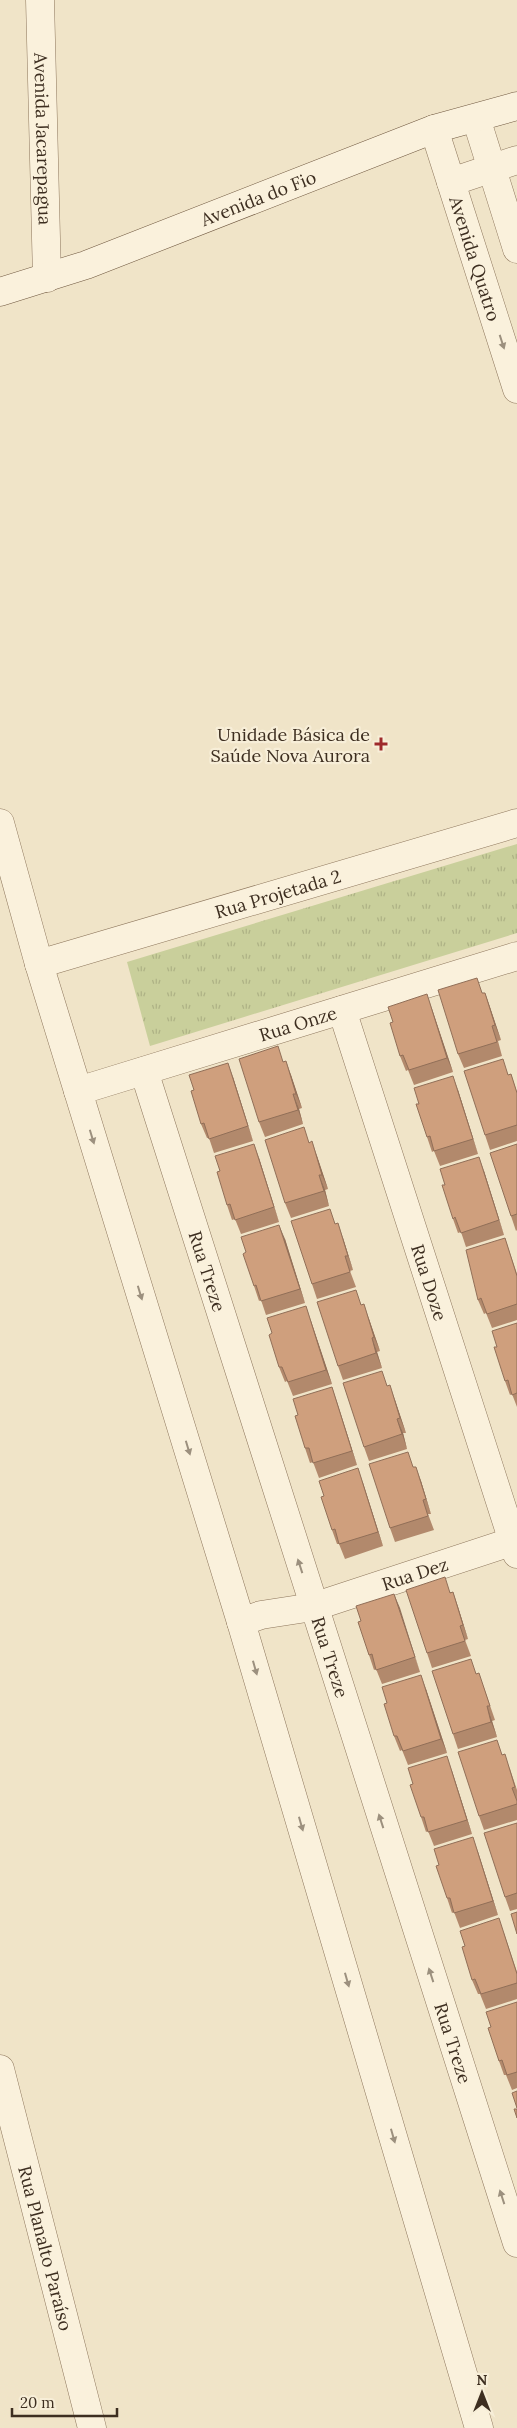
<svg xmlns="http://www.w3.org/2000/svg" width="517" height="2428" font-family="Lora,serif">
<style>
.grass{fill:url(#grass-tufts)}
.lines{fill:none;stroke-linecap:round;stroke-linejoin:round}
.street-casing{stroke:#8d765c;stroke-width:29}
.secondary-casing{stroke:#6f573f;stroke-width:29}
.street{stroke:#faf1dc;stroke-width:28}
.secondary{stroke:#faf1dc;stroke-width:28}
.wall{fill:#b2896c}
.shaded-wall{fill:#916f58}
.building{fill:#cf9f7d;stroke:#916f58}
.oneway{fill:#9c907e}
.poi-dot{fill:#9e2a2b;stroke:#f7eed8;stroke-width:2}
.labels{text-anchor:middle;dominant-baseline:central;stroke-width:4.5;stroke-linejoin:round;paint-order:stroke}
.street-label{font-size:18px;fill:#3d2e20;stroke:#f7eed8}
.poi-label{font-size:18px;fill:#3d2e20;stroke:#f7eed8;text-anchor:end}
</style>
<defs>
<pattern id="grass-tufts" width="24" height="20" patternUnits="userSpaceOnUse" patternTransform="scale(1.25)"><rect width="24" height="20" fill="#c9cf9b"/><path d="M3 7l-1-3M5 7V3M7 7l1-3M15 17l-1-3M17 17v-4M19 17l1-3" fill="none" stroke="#aeb285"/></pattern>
</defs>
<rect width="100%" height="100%" fill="#f0e4c8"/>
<!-- grass -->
<path class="grass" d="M517,844v89l-367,113 -23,-84z"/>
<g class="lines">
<defs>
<g id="street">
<path id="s1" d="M40,0l7,278"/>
<path d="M476,118l41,131"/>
<path id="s2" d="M434,129l83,260"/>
<path d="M451,182l66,-22"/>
<path d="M0,823l39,141 202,658 238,806"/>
<path id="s3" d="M39,964l478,-141"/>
<path id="s4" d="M342,1010l175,544"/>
<path id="s5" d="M144,1071l373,1172"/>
<path id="s6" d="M78,1091l439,-135"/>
<path id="s7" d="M241,1622l20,-7 52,-8 204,-67"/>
<path id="s8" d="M0,2069l92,359"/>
</g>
<g id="secondary">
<path id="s9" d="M0,292l86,-27 348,-136 83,-23"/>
</g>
</defs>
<!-- street casing -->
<use href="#street" class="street-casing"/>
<!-- secondary casing -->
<use href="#secondary" class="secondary-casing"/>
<!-- street -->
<use href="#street" class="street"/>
<!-- secondary -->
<use href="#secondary" class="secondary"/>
</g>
<!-- wall -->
<path class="wall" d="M482,993h3l16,47 -3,1 4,15 -38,12 -6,-14z
M432,1009l21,63 -39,13 -6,-15 -2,1 -6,-15 -7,-34z
M283,1061l8,14 11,33 -3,1 4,15 -38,13 -6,-15z
M511,1074l6,18v49l-27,9 -5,-15 24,-60z
M233,1077l20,64 -39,12 -5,-15h-2l-6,-14z
M458,1090l20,64 -38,12 -6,-15 -2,1 -5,-15z
M309,1142l8,14 11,33 -3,1 4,16 -38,12 -6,-15z
M517,1144v86l-1,1 -5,-15z
M259,1158l20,64 -38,12 -6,-15 -3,1 -5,-15z
M484,1171l20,64 -38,12 -5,-15 -3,1 -5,-14z
M343,1238l10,32 -3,1 6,16 -39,12 -5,-15z
M505,1238l12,36v46l-25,8 -6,-15 -2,1 -6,-14z
M285,1239l20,64 -39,12 -5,-15 -2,1 -5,-15z
M361,1305l8,14 11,32 -3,1 5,16 -39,12 -5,-14z
M311,1321l21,63 -39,12 -6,-15 -2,1 -6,-15z
M517,1323v84l-5,-13 -2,1 -5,-14 -8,-34z
M388,1386l7,14 11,33h-3l4,16 -38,12 -5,-14z
M332,1387l25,78 -38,13 -6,-16 -3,1 -5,-15 -7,-33z
M413,1467l8,14 10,33h-3l6,16 -39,12 -5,-14z
M363,1483l20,63 -38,13 -6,-15h-2l-5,-14z
M450,1592h3l5,15 10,32 -3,1 6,16 -39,12 -5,-15z
M394,1594l26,78 -38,12 -6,-15 -2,1 -5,-15 -8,-34z
M476,1674l8,14 11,32 -3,1 5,16 -39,12 -5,-15z
M426,1689l21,64 -39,12 -6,-15 -2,1 -6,-15z
M503,1755l7,14 7,21v30l-33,10 -5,-14z
M452,1771l20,63 -38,12 -6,-15 -2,1 -5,-15z
M517,1823v86l-7,2 -5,-14z
M478,1852l20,63 -38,13 -6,-16 -2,1 -5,-15z
M504,1933l13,39v27l-31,10 -6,-15h-2l-6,-14z
M517,2002v86l-5,2 -6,-15h-2l-5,-14 -8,-34z"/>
<!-- shaded-wall -->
<path class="shaded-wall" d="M485,993l5,14 11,33 -6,-15z
M427,994l26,78 -6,-14z
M286,1061l5,14 11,33 -6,-14z
M228,1063l5,14 20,64 -5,-15z
M453,1076l5,14 20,64 -5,-15z
M293,1094l6,15 4,15 -5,-14z
M312,1141l16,48 -6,-14z
M254,1144l5,14 20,64 -5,-15z
M479,1157l5,14 20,64 -5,-15z
M319,1175l6,15 4,16 -5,-15z
M338,1223l5,15 10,32 -5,-14z
M279,1225l6,14 20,64 -5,-14z
M364,1304l5,15 11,32 -6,-14z
M306,1306l26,78 -6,-14z
M372,1338l5,14 5,16 -6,-15z
M390,1385l16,48 -6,-15z
M332,1387l5,15 20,63 -5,-14z
M397,1419l6,14 4,16z
M416,1467l5,14 10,33 -5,-15z
M358,1468l5,15 20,63 -5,-14z
M453,1592l5,15 10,32 -5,-14z
M394,1594l6,14 20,64z
M421,1675l5,14 21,64 -6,-14z
M487,1706l5,15 5,16 -6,-15z
M447,1756l5,15 20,63 -5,-14z
M473,1837l5,15 20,63 -5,-14z"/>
<!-- building -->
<path class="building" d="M477,978l5,15h3l10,32 -3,1 5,16 -39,12 -20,-64z
M427,994l20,64 -38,12 -6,-15 -3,1 -10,-33 3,-1 -5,-15z
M278,1046l5,16 3,-1 10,33h-3l5,16 -39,12 -20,-63z
M503,1059l5,16 3,-1 6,19v32l-32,10 -21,-64z
M228,1063l20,63 -39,13 -5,-16 -3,1 -10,-33 3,-1 -5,-15z
M453,1076l20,63 -39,12 -4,-15 -3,1 -11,-33h3l-5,-16z
M304,1127l5,16 3,-2 10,34h-3l5,16 -39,12 -20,-63z
M254,1144l20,63 -39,13 -5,-16 -3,1 -10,-33 3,-1 -5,-15z
M517,1144v70l-6,2 -21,-63z
M479,1157l20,63 -38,13 -6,-16 -2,2 -11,-34h3l-5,-16z
M330,1209l5,15 3,-1 10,33h-3l5,16 -38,12 -21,-63z
M279,1225l21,64 -39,12 -5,-16 -2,1 -11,-32 3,-2 -5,-15z
M505,1238l12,38v28l-30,10 -6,-16 -3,2 -12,-50z
M356,1290l5,15 3,-1 10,33 -2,1 4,15 -38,13 -21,-64z
M306,1306l20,64 -38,12 -6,-15h-3l-10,-32 3,-2 -5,-15z
M517,1323v70l-5,2 -4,-15 -3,1 -11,-34h3l-5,-16z
M382,1371l5,15 3,-1 10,33 -3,1 5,15 -38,13 -21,-64z
M332,1387l20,64 -39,12 -4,-15h-4l-10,-32 3,-1 -5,-16z
M408,1452l5,15h3l10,32 -3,1 5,16 -38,12 -21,-64z
M358,1468l20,64 -39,12 -4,-15 -3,1 -11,-33 3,-1 -5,-15z
M445,1577l5,16 3,-1 10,33 -3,1 5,15 -38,12 -21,-63z
M394,1594l21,63 -39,13 -4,-16 -3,1 -11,-33 3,-1 -5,-15z
M471,1659l5,15 3,-1 11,33h-3l4,16 -38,12 -21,-63z
M421,1675l20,64 -38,12 -6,-15h-3l-10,-32 3,-1 -5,-16z
M497,1740l5,15 3,-1 10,33 -3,1 5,13v3l-38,12 -21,-64z
M447,1756l20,64 -39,12 -4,-15h-3l-11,-32 3,-1 -5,-16z
M517,1823v70l-12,4 -21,-64z
M473,1837l20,64 -39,12 -4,-15h-3l-11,-32 3,-1 -5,-16z
M517,1912v22l-6,-20z
M499,1918l18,56v9l-36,11 -6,-15 -3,1 -10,-33 3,-1 -5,-15z
M517,2002v70l-10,3 -5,-15 -3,1 -11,-33 3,-1 -5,-15z
M517,2091v17l-5,-15z
M514,2109h3v9z"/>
<!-- one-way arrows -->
<defs><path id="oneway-solid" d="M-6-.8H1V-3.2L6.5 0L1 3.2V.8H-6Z" transform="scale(1.25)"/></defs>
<g class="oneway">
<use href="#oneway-solid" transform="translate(502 342) rotate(72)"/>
<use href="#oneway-solid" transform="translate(92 1137) rotate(73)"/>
<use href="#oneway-solid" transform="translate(140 1293) rotate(73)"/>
<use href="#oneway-solid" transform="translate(188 1448) rotate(73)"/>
<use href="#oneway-solid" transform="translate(300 1566) rotate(-108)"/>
<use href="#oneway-solid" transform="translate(255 1668) rotate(74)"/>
<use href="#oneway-solid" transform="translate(381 1821) rotate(-108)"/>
<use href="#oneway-solid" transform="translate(301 1824) rotate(74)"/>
<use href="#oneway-solid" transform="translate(431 1975) rotate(-108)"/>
<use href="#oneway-solid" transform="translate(347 1980) rotate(74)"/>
<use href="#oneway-solid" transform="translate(393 2136) rotate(74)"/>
<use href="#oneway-solid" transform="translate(502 2197) rotate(-108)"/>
</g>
<!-- markers -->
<path class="poi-dot" d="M378.5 736.5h5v5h5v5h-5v5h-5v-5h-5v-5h5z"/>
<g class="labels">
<!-- street labels -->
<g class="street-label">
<text stroke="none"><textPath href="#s1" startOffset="139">Avenida Jacarepagua</textPath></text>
<text stroke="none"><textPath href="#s9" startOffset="275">Avenida do Fio</textPath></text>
<text stroke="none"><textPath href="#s2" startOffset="136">Avenida Quatro</textPath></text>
<text stroke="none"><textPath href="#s3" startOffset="249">Rua Projetada 2</textPath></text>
<text stroke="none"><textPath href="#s6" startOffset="230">Rua Onze</textPath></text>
<text stroke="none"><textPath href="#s5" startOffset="210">Rua Treze</textPath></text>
<text stroke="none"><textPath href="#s4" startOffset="286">Rua Doze</textPath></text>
<text stroke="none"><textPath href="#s7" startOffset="181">Rua Dez</textPath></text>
<text stroke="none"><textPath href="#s5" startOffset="615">Rua Treze</textPath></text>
<text stroke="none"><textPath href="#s5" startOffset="1020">Rua Treze</textPath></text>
<text stroke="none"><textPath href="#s8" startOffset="185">Rua Planalto Paraíso</textPath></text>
</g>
<!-- poi labels -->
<g class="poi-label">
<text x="370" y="734">Unidade Básica de<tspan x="370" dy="21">Saúde Nova Aurora</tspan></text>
</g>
</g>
<!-- north arrow -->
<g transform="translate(482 2393)" stroke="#f7eed8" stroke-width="4" paint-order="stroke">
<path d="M0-4L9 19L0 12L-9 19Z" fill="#3d2e20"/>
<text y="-8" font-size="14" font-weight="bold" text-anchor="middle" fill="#3d2e20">N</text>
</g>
<!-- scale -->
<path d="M12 2408v8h105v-8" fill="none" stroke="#3d2e20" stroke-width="2.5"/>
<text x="20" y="2408" font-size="15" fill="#3d2e20" stroke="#f7eed8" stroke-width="4" paint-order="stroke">20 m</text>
</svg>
